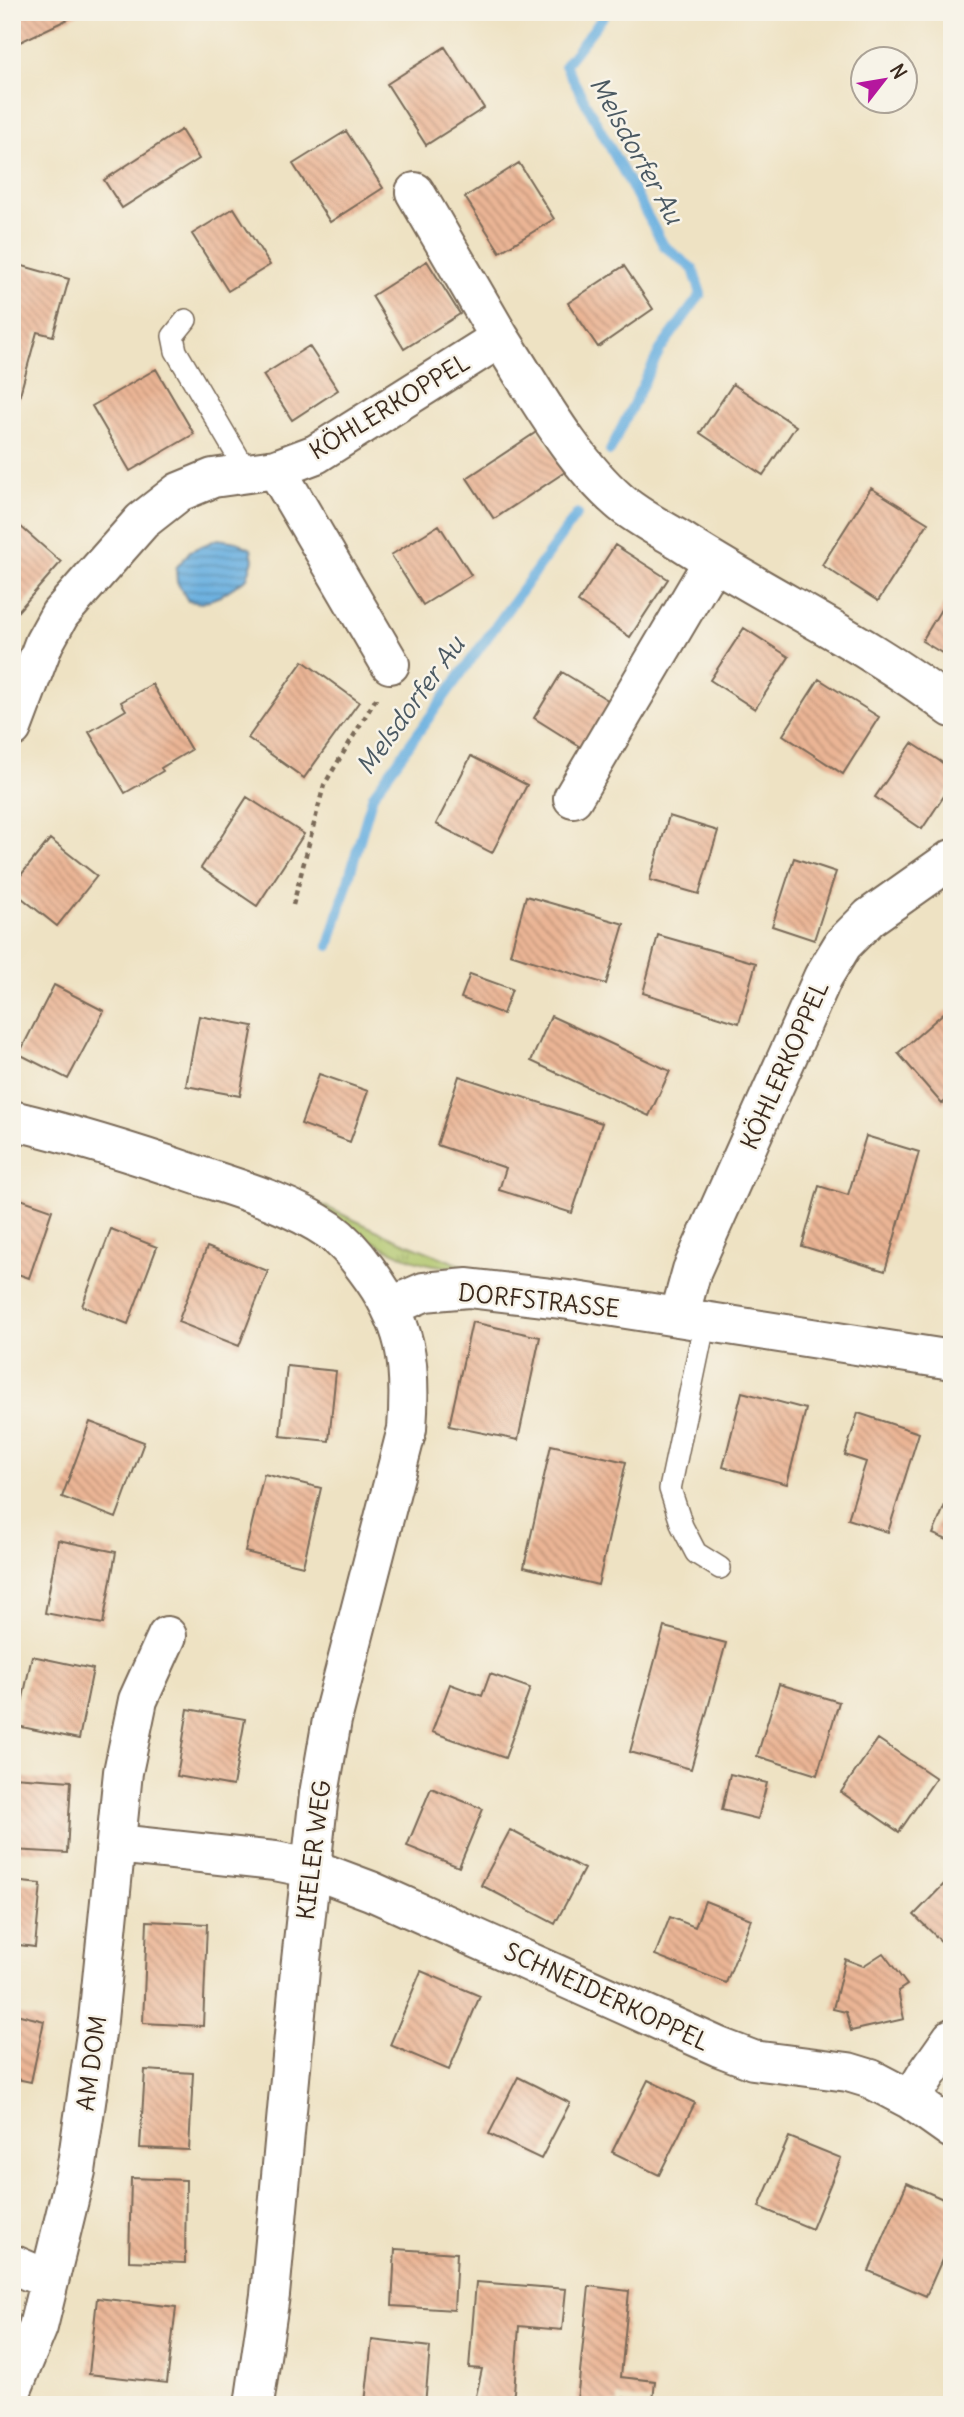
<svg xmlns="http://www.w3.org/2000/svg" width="964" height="2417" font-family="Delius,sans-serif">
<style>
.grass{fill:url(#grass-tufts);stroke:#747743;stroke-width:2}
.water{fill:url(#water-rules);stroke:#526d7f;stroke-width:2}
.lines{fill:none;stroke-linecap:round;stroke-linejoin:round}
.stream{stroke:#6ab0e0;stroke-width:10}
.building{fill:url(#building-back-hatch)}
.service-casing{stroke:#7a6a58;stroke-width:24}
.minor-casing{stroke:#7a6a58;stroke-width:42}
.tertiary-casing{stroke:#7a6a58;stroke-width:42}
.path{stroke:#7a6a58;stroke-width:4.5;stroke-dasharray:5 5;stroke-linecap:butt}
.service{stroke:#fff;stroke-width:21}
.minor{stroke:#fff;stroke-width:38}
.tertiary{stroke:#fff;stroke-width:38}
.labels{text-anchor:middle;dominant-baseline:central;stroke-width:5;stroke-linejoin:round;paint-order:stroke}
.street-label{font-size:24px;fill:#3b2a1e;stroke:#f7f3e8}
.water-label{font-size:26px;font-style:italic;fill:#4b5962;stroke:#f7f3e8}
</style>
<defs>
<pattern id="grass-tufts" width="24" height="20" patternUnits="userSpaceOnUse" patternTransform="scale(1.75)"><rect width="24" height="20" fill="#aec468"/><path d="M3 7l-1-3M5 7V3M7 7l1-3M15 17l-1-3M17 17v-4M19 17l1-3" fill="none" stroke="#8f9f55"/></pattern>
<pattern id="water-rules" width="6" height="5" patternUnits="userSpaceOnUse" patternTransform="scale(1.75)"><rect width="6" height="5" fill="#6ab0e0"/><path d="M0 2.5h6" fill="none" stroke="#588fb5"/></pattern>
<pattern id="building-back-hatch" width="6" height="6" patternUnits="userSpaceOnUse" patternTransform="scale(1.75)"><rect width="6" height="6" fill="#ebb595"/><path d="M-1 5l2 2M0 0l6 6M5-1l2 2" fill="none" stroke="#c09379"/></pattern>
</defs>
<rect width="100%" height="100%" fill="#f7f3e8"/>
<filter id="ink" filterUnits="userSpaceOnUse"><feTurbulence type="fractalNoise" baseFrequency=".0143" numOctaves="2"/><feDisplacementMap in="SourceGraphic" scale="14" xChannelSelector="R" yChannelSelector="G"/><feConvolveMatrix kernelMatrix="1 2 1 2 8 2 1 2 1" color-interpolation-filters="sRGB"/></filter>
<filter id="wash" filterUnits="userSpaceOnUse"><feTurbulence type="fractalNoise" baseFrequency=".00686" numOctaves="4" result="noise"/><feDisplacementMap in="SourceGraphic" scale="28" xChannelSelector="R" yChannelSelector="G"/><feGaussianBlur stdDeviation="1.57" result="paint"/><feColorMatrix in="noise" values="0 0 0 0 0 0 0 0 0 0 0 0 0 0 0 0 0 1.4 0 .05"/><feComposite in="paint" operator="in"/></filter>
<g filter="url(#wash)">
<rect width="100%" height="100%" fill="#eee2c3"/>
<!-- grass -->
<path class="grass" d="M311,1200l80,37 74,30c-60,3 -108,-35 -154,-67z"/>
<!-- water -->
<path class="water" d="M218,539l19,3 14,7 2,11 -6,18 -27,18 -18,7 -14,-2 -11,-19 -1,-14 14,-17z"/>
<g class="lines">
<!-- stream -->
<path class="stream" d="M607,12l-42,53 99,181 29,23 8,25 -41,56 -50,101
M329,946l44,-151 204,-281"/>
</g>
<g id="blocks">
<!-- building -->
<path class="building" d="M12,12h71l-67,32 -4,-8z
M445,47l39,61 -58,37 -39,-61z
M181,130l18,29 -77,49 -18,-28z
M346,131l37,57 -53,34 -37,-58z
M519,163l35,56 -54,33 -35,-55z
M234,208l36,57 -42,26 -36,-57z
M427,261l33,53 -56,35 -32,-53z
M12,263l57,16 -16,57 -16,-4 -24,88z
M624,266l29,43 -55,38 -30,-44z
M309,346l29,44 -46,30 -29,-45z
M156,369l38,65 -64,37 -38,-65z
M733,384l63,42 -33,49 -63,-42z
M538,431l27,41 -71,47 -27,-41z
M871,488l57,35 -50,78 -56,-36z
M12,519l49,43 -49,56z
M439,525l32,50 -48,30 -32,-50z
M615,545l53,34 -38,58 -52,-35z
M952,591v68l-30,-18z
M744,628l45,29 -34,52 -45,-29z
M303,661l56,41 -55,76 -56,-40z
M562,672l49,30 -29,46 -48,-30z
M819,679l60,38 -36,57 -60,-39z
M152,684l39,66 -30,18 2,3 -38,22 -36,-61 37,-22 -5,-8z
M912,743l40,26v15l-30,45 -47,-32z
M471,756l56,29 -35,68 -56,-29z
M247,797l57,37 -47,72 -56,-38z
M669,816l49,15 -19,63 -49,-14z
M50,839l47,37 -40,50 -45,-36v-4z
M794,858l42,14 -22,68 -42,-14z
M526,896l98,28 -18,60 -96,-30z
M658,935l98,28 -17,60 -96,-30z
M470,974l42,15 -9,25 -42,-16z
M54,985l50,26 -36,68 -49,-25z
M947,1010l5,6v79l-10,9 -44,-51z
M199,1016l54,10 -13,70 -54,-10z
M551,1016l119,55 -21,45 -118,-55z
M319,1074l49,17 -18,51 -49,-18z
M459,1076l143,47 -30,90 -73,-23 7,-22 -69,-23z
M866,1136l53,16 -34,119 -83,-25 17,-60 29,9z
M12,1196l40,14 -23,68 -17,-6z
M111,1229l46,18 -29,77 -46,-18z
M207,1247l61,24 -29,75 -61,-24z
M472,1322l68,15 -22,103 -69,-14z
M287,1366l49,5 -7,70 -49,-5z
M742,1392l64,17 -19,75 -64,-17z
M858,1413l61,20 -31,99 -40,-13 18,-57 -21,-7z
M90,1422l54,20 -28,76 -54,-21z
M551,1445l75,17 -28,123 -74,-18z
M264,1474l57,14 -18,78 -58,-14z
M952,1488v54l-19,-8z
M58,1540l58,12 -13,72 -58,-11z
M664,1627l62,16 -35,126 -61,-17z
M32,1656l61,13 -14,70 -62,-13z
M490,1674l40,14 -25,70 -73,-26 18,-48 32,12z
M779,1684l60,18 -22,73 -60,-19z
M188,1709l57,10 -12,67 -56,-10z
M878,1739l58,39 -37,54 -58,-40z
M730,1774l37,9 -9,36 -36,-9z
M12,1777l59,4 -4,72 -55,-3z
M431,1788l52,21 -24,58 -52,-21z
M510,1830l74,39 -29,55 -74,-39z
M952,1876v76l-38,-37z
M12,1881l29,3 -6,63 -23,-3z
M705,1901l46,18 -25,64 -71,-28 15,-38 25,10z
M147,1921l60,3 -4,102 -60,-3z
M883,1953l24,32 -9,6 6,28 -53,12 -5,-19 -13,-3 12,-50 18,7z
M421,1971l59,25 -31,74 -59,-25z
M12,2013l32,8 -13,61 -19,-4z
M145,2070l48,3 -4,77 -49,-2z
M518,2077l52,26 -29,56 -52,-25z
M648,2080l47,23 -36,72 -47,-23z
M789,2137l52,21 -29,71 -53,-22z
M131,2178l55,2 -1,83 -56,-2z
M907,2183l45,20v34l-26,59 -57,-25z
M395,2249l62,4 -3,57 -62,-4z
M476,2282l90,7 -4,41 -43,-4 -5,66 -4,13h-36l8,-36 -13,-1z
M589,2286l40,5 -8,86 34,4 -2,20 -35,-4v7l-41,-3z
M97,2298l79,9 -9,76 -78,-9z
M372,2340l58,7 -5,58 -60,-2z"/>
</g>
</g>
<g filter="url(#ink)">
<use href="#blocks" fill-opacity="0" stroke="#7a6a58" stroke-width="2"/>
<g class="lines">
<defs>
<path id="service" d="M186,320l-13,16 3,15 71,121
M705,1321l-35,168 12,37 14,27 24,15"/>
<path id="minor" d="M415,192l85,146
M276,469l114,195
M12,728l32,-85 16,-29 82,-93 37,-29 34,-14 63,-9 40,-15 184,-116c35,54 71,121 119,163 19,17 45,29 67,43 87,56 184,100 266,164
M573,798l140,-237
M679,1317l13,-47 131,-293 20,-33 27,-27 82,-58
M117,1844l158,17 35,7 61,23 348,156 34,13 95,12 23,7 40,21 41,29
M911,2100l15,-25 26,-37
M12,2264l37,16
M12,2390l26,-63 38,-156 22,-151 25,-248 15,-72 29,-64"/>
<path id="tertiary" d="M12,1120c63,15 124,34 185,55 45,15 92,28 132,55 14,10 27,25 37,39 41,54 46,93 41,160l-75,291 -13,74 -19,176 -30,325 -16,110
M392,1306l32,-14 44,-4 101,12 383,60"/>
</defs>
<!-- service casing -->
<use href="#service" class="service-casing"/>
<!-- minor casing -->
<use href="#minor" class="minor-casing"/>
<!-- tertiary casing -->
<use href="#tertiary" class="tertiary-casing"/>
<!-- path -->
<path class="path" d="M293,905l31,-120 53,-88"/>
<!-- service -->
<use href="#service" class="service"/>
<!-- minor -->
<use href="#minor" class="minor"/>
<!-- tertiary -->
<use href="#tertiary" class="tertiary"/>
</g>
</g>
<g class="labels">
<!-- street labels -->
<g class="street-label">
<text transform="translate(389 406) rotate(-31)">KÖHLERKOPPEL</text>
<text transform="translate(784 1065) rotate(-66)">KÖHLERKOPPEL</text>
<text transform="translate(539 1300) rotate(6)">DORFSTRASSE</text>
<text transform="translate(313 1850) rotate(-83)">KIELER WEG</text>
<text transform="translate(607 1996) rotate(25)">SCHNEIDERKOPPEL</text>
<text transform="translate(91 2063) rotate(-82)">AM DOM</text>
</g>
<!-- water labels -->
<g class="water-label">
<text transform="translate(637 150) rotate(61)">Melsdorfer Au</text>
<text transform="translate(410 705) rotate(-54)">Melsdorfer Au</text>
</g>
</g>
<!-- margin -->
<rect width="964" height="2417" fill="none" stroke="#f7f3e8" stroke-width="42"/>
<!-- north arrow -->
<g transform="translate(884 80) rotate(59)"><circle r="33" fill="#f7f3e8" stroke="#aca397" stroke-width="2"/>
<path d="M0-5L12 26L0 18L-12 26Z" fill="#b5179e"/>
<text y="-10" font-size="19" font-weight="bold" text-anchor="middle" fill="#3b2a1e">N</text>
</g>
</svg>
